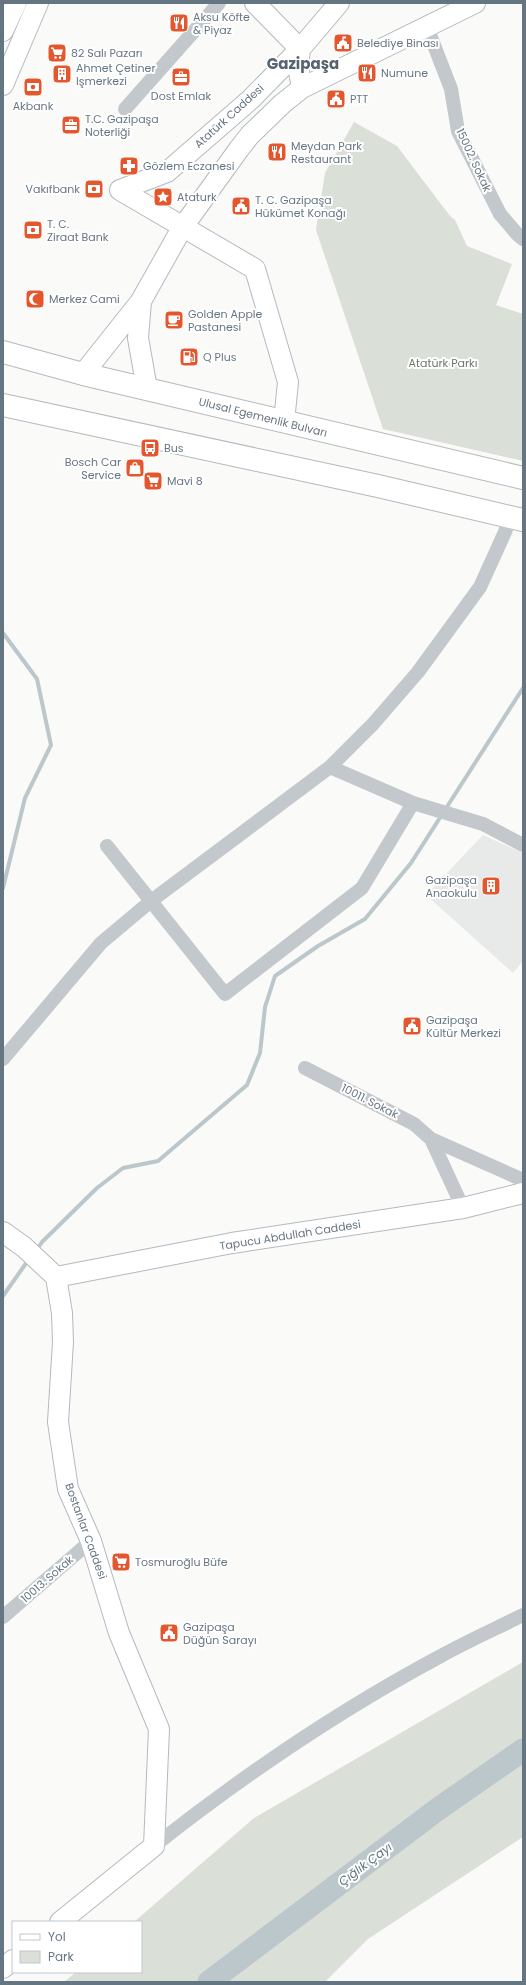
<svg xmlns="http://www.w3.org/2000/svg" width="526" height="1985" font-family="Poppins,sans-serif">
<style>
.built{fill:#e8e9e9}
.green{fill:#dadfd7}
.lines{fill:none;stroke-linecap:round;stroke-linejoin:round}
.stream{stroke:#bbc7cb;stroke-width:4}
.river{stroke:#bbc7cb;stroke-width:23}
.secondary-casing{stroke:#b3babf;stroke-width:22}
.highway-casing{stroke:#b4b9bd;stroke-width:24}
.street{stroke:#c3c8cc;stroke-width:14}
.secondary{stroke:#fff;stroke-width:20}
.highway{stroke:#fff;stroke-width:22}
.labels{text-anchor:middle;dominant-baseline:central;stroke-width:4;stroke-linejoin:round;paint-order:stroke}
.poi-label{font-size:11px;fill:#657683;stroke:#fff;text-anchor:start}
.street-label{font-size:11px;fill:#657683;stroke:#fff}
.park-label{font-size:11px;fill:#687a64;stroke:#fff}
.water-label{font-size:12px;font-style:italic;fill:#60757c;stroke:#fff}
.district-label{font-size:15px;font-weight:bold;fill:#57646e;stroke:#fff}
</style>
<rect width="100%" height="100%" fill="#fafaf8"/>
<!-- built -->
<path class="built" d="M483,835l40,18v108l-10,12 -87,-78z"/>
<!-- green -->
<path class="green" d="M354,122l43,24 53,70 5,4 12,26 45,18 -16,41 27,9v147l-140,-32 -67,-199 9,-57z
M523,1662v175l-155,102 -43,43h-261l12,-10h65v-50h-7l120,-104z"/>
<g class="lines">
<!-- stream -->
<path class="stream" d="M3,633l34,46 14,66 -26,53 -22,90
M36,1251l6,-9 55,-54 26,-20 35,-7 89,-76 13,-32 5,-46 10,-31 43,-30 47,-27 46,-56 112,-175
M3,1296l26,-37"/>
<!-- river -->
<path class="river" d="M209,1982l229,-173 85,-59"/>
<defs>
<path id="secondary" d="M3,31l13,-28
M3,85l35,-82
M302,88l173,-85
M120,190l135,79 33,113 -4,40
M120,190l47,-18 84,-73 49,-50 39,-46
M141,301l-3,37 9,51
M83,374l58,-73 41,-73 57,-79 11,-14 32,-31 20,-16 -4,-22 2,-17 -45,-46
M3,1232l21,15 32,30 6,36 1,29 -5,80 10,67 23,52 28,92 40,96 -5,117 -94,76
M56,1277l176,-34 231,-35 60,-15
M3,1968l10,-8"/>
<path id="highway" d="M3,352l80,22 440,104
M3,405l375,81 145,34"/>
</defs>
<!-- secondary casing -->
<use href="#secondary" class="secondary-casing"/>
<!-- highway casing -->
<use href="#highway" class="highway-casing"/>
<!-- street -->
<path class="street" d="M427,27l24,62 7,42 42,83 17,20 6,5
M125,109l94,-106
M330,767l83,36 70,21 40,21
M107,846l118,148 137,-106 51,-85
M3,1059l98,-116 50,-42 179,-134 43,-43 45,-52 62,-85 25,-55 5,-15
M305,1068l109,56 17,15 92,41
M431,1139l32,69
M3,1617l88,-76
M154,1846c90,-71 184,-135 285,-189 27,-15 56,-28 84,-42"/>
<!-- secondary -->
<use href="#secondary" class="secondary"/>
<!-- highway -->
<use href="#highway" class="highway"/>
</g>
<!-- icons -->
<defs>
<symbol id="restaurant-square" viewBox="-11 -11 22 22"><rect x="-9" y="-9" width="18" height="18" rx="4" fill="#e4572e" stroke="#fff"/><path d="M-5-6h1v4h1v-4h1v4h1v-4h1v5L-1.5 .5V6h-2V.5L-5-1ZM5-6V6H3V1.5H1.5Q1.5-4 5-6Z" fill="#fff"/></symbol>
<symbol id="civic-square" viewBox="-11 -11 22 22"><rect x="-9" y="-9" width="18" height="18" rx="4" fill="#e4572e" stroke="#fff"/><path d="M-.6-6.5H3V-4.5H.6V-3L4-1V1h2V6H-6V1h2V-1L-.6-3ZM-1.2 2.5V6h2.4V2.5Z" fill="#fff"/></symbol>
<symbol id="supermarket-square" viewBox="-11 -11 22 22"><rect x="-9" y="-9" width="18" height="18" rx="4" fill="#e4572e" stroke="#fff"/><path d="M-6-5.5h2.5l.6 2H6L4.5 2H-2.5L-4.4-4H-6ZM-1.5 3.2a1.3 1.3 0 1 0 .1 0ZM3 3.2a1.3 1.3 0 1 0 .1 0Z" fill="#fff"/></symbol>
<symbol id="building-square" viewBox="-11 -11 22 22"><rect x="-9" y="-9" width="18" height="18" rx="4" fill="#e4572e" stroke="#fff"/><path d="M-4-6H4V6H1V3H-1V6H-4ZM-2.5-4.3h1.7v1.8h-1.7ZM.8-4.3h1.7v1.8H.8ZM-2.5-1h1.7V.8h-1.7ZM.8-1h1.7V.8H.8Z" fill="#fff"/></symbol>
<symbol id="office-square" viewBox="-11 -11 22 22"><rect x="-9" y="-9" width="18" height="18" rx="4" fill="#e4572e" stroke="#fff"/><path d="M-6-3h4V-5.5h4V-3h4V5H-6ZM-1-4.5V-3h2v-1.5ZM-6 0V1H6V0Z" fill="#fff"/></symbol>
<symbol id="bank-square" viewBox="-11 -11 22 22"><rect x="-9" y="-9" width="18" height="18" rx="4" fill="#e4572e" stroke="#fff"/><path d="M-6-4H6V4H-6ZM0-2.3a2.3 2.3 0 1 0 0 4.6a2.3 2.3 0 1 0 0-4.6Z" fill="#fff"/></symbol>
<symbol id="pharmacy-square" viewBox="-11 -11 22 22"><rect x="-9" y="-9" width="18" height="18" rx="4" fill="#e4572e" stroke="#fff"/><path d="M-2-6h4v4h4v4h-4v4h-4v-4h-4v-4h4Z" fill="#fff"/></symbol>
<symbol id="sight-square" viewBox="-11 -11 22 22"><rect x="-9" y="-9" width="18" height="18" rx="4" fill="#e4572e" stroke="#fff"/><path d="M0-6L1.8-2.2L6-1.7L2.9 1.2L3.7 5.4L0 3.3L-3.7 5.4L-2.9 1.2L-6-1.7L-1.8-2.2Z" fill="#fff"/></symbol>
<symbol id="mosque-square" viewBox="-11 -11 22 22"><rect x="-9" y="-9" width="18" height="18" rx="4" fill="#e4572e" stroke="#fff"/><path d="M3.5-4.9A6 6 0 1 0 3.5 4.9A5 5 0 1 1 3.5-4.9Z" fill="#fff"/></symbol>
<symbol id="cafe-square" viewBox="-11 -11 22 22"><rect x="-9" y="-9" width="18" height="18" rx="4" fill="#e4572e" stroke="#fff"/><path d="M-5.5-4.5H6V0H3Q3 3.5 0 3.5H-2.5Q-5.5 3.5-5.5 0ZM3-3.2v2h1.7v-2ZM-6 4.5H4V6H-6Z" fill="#fff"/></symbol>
<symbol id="fuel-square" viewBox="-11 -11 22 22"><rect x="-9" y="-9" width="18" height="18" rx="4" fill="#e4572e" stroke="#fff"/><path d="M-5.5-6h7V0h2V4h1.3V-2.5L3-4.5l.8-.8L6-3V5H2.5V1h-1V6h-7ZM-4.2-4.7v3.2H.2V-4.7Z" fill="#fff"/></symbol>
<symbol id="bus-square" viewBox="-11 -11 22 22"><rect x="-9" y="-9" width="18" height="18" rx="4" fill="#e4572e" stroke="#fff"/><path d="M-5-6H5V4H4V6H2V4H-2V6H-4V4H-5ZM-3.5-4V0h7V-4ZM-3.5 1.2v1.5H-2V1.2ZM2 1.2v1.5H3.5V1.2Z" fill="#fff"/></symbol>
<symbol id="shop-square" viewBox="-11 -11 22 22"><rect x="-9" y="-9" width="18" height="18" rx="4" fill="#e4572e" stroke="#fff"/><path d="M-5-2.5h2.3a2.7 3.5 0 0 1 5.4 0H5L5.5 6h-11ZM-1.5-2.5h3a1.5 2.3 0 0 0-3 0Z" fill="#fff"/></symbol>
</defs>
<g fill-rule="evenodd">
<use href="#restaurant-square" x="168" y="12" width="22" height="22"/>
<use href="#civic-square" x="332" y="32" width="22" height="22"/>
<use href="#supermarket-square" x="46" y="42" width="22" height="22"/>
<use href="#restaurant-square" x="356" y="62" width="22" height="22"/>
<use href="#building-square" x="51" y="63" width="22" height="22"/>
<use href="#office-square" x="170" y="66" width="22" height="22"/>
<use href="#bank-square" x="22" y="76" width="22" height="22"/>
<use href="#civic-square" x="325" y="88" width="22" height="22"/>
<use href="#office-square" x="60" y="114" width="22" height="22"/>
<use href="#restaurant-square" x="266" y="141" width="22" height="22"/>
<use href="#pharmacy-square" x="118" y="155" width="22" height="22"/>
<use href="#bank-square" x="83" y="178" width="22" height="22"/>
<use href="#sight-square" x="152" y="186" width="22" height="22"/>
<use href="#civic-square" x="230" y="195" width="22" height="22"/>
<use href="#bank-square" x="22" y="219" width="22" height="22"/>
<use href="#mosque-square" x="24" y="288" width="22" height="22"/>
<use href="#cafe-square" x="163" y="309" width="22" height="22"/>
<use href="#fuel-square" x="178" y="346" width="22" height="22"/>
<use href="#bus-square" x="139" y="437" width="22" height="22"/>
<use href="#shop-square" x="124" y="457" width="22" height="22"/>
<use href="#supermarket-square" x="142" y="470" width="22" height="22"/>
<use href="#building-square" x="480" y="875" width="22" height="22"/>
<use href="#civic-square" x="401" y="1015" width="22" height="22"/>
<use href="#supermarket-square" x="110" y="1551" width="22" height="22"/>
<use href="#civic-square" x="158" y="1622" width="22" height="22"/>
</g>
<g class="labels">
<!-- poi labels -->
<g class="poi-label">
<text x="193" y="17">Aksu Köfte<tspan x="193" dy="13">&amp; Piyaz</tspan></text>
<text x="357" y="43">Belediye Binası</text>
<text x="71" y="53">82 Salı Pazarı</text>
<text x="76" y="68">Ahmet Çetiner<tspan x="76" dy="13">Işmerkezi</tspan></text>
<text x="381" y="73">Numune</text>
<text x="181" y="96" text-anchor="middle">Dost Emlak</text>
<text x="350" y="99">PTT</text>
<text x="33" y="106" text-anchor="middle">Akbank</text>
<text x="85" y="119">T.C. Gazipaşa<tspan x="85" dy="13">Noterliği</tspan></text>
<text x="291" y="146">Meydan Park<tspan x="291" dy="13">Restaurant</tspan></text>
<text x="143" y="166">Gözlem Eczanesi</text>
<text x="80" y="189" text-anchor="end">Vakıfbank</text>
<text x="177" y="197">Ataturk</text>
<text x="255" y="200">T. C. Gazipaşa<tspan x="255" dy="13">Hükümet Konağı</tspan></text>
<text x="47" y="224">T. C.<tspan x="47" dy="13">Ziraat Bank</tspan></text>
<text x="49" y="299">Merkez Cami</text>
<text x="188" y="314">Golden Apple<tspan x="188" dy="13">Pastanesi</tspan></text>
<text x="203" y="357">Q Plus</text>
<text x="164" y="448">Bus</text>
<text x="121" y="462" text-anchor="end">Bosch Car<tspan x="121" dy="13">Service</tspan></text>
<text x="167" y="481">Mavi 8</text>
<text x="477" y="880" text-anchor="end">Gazipaşa<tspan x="477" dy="13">Anaokulu</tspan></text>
<text x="426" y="1020">Gazipaşa<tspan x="426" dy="13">Kültür Merkezi</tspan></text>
<text x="135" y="1562">Tosmuroğlu Büfe</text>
<text x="183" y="1627">Gazipaşa<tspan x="183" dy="13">Düğün Sarayı</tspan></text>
</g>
<!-- street labels -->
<g class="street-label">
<text transform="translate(229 116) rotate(-42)">Atatürk Caddesi</text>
<text transform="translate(474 160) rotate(65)">15002. Sokak</text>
<text transform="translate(263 417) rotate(14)">Ulusal Egemenlik Bulvarı</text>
<text transform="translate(370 1101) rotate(27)">10011. Sokak</text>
<text transform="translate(290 1235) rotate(-9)">Tapucu Abdullah Caddesi</text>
<text transform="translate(86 1531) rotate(70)">Bostanlar Caddesi</text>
<text transform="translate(47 1579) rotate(-41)">10013. Sokak</text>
</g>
<!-- park labels -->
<g class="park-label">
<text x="443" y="363">Atatürk Parkı</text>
</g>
<!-- water labels -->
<g class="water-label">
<text transform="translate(365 1864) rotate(-37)">Çığlık Çayı</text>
</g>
<!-- district labels -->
<g class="district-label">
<text x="303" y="63">Gazipaşa</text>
</g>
</g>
<!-- border -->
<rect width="526" height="1985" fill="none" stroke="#657683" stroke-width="8"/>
<!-- legend -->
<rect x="12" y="1921" width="130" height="52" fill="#ffffff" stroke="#c1c8cd"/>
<rect x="20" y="1934" width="20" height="6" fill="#ffffff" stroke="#c1c8cd"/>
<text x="48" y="1941" font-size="12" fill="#657683">Yol</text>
<rect x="20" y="1951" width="20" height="12" fill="#dadfd7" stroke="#c1c8cd"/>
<text x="48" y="1961" font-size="12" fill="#657683">Park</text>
</svg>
